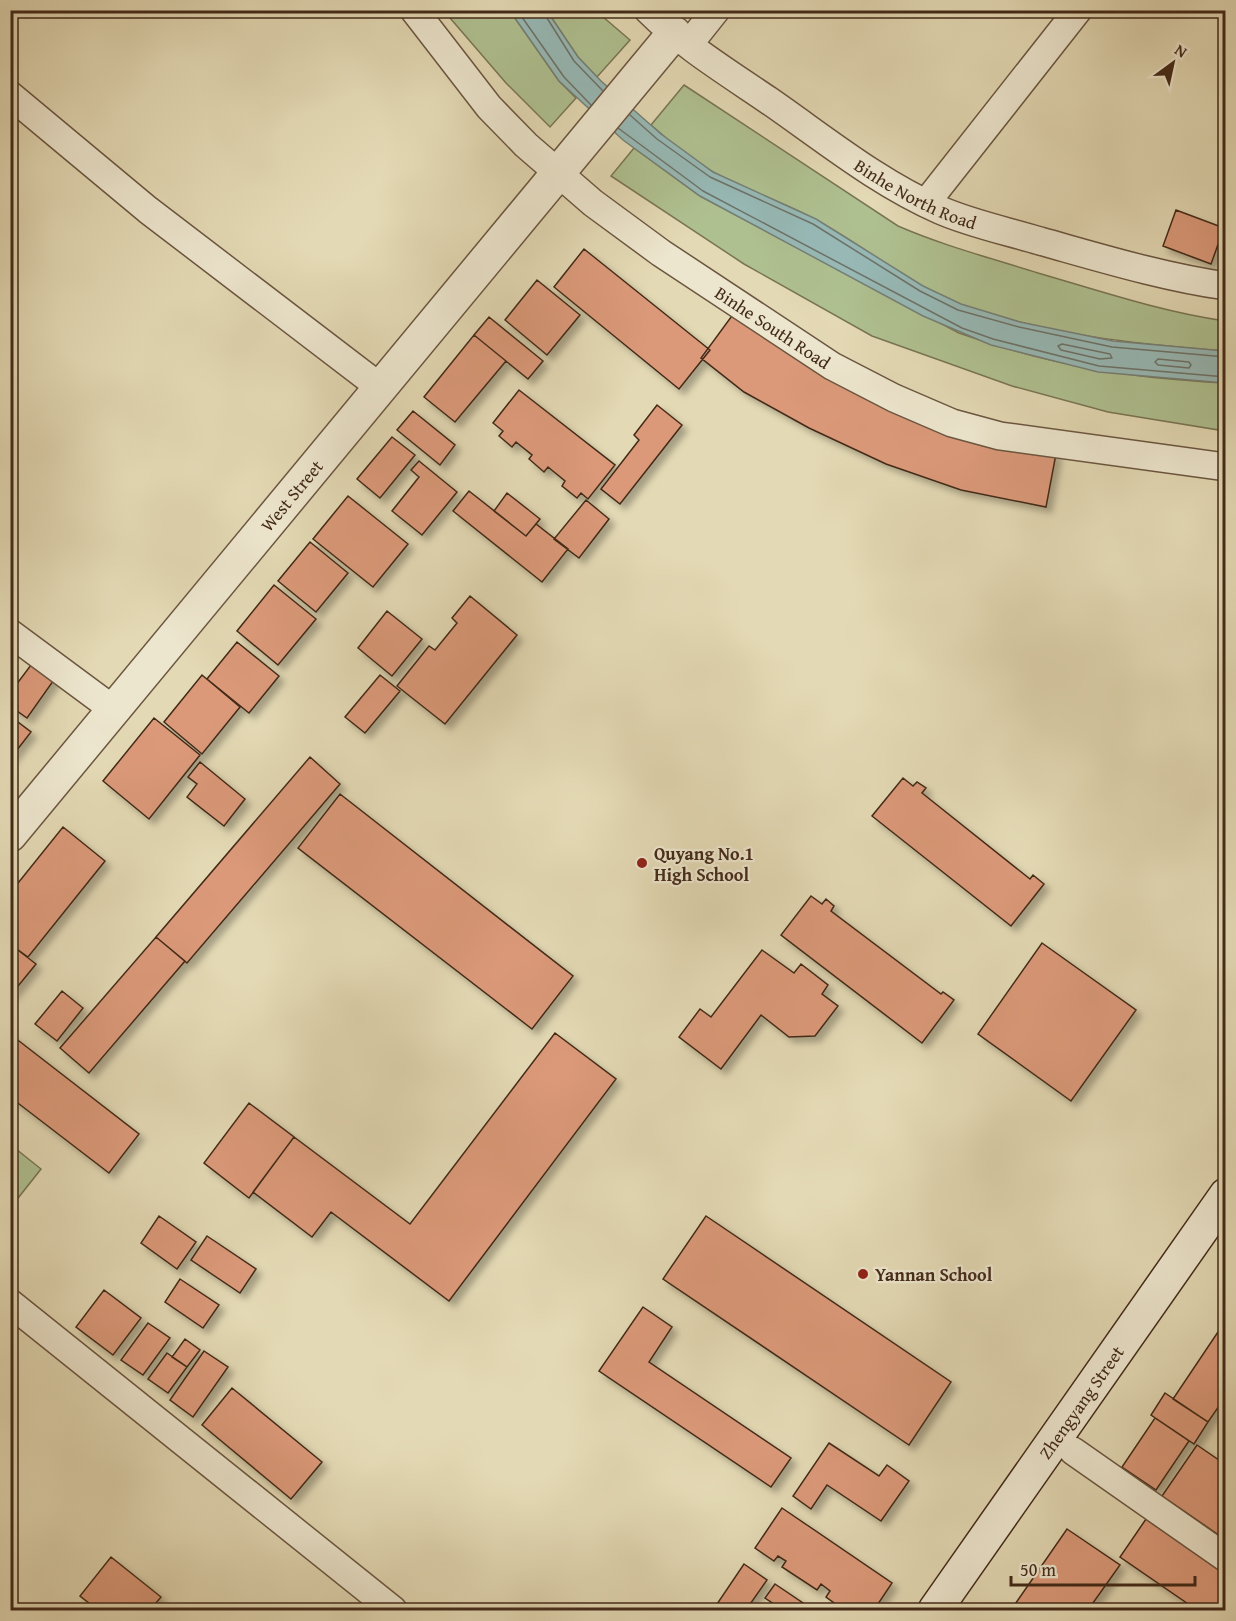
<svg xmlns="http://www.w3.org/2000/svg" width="1236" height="1621" font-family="'Gentium Book Plus',serif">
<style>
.green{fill:#afc090;stroke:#797554;stroke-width:1.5}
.water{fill:#97b9b6;stroke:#758077;stroke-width:1.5}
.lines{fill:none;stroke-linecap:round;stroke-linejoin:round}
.shore{stroke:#6d7268;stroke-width:1.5}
.building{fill:#db9979;stroke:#432a19;stroke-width:1.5;filter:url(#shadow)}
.minor-casing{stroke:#6b5640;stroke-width:30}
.tertiary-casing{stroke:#6b5640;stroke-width:36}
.secondary-casing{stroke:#432a19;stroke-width:36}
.minor{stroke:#ede6ce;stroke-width:27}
.tertiary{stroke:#ede6ce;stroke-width:33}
.secondary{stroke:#ede6ce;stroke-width:33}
.poi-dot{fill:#8f2418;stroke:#ede6ce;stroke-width:2}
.labels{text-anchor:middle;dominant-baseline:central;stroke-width:4.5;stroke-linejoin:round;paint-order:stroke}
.street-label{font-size:18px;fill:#432a19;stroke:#ede6ce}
.poi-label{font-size:18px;font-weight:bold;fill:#432a19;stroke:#ede6ce;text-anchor:start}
</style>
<defs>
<filter id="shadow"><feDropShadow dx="5.5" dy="5.5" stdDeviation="3" flood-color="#0004"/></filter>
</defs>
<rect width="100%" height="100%" fill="#e3d9b4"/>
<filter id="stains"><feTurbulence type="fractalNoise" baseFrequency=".00333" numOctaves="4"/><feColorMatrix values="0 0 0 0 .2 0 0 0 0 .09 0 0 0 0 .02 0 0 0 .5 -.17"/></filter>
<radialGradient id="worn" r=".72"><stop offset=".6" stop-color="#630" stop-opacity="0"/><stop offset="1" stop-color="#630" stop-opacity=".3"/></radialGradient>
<!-- green -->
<path class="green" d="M444,11h66l49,70 17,17 -26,29 -44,-44z
M547,11h49l34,29 -33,37 -19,-20z
M684,85l214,141c46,20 93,32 140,47 62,18 124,39 187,48v30c-88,-7 -179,-16 -263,-46 -53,-20 -97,-59 -146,-85 -33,-19 -71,-29 -103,-48 -21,-13 -43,-30 -62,-47z
M634,148l66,48 259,137c92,33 170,45 266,50v48l-117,-19 -96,-26 -140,-50 -128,-72 -133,-88z
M11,1145l30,24 -30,38z"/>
<!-- water -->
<path class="water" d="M510,11h37l31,46 23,24 60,53 52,38 103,47 107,67 38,18 59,18 93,19 112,10v32l-127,-11 -107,-27 -68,-29 -223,-120 -77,-56 -64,-59z"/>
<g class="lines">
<!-- shore -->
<path class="shore" d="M517,10l47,67 27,28
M542,10l32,51 29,30
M630,115l27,24 53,38 103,47 107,67 38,19 61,17 93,20 114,10
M618,128l85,63 259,137 31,11 106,27 127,11
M1062,344l48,10 2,4 -12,1 -39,-9 -3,-4z
M1158,359l31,3 2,3 -2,3 -31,-3 -3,-3z"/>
</g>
<!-- building -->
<path class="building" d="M1176,210l48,18 -13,36 -48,-18z
M1226,224v26l-9,-3z
M584,249l126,101 -31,39 -125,-102z
M537,280l43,35 -33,40 -42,-35z
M734,313l35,28 4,-1 283,114 -10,53 -85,-17 -75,-26 -77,-36 -65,-36 -43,-34z
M489,317l54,44 -15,18 -54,-44z
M474,335l32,26 -51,61 -31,-25z
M519,390l96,75 -27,34 -7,-6 -4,5 -15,-12 3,-5 -17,-14 -4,5 -15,-13 3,-4 -16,-13 -4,5 -13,-11 4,-5 -10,-8z
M657,405l25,20 -62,79 -19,-15 38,-49 -5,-5z
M413,411l42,34 -15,20 -43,-35z
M392,437l23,18 -35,43 -23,-19z
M419,461l38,31 -35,43 -30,-24 27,-34 -8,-7z
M469,491l57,45 10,-12 32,25 -26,33 -89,-71z
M507,493l33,26 -14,17 -32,-25z
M348,496l60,48 -35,43 -60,-48z
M586,500l23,19 -30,39 -25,-19z
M310,542l38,31 -32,39 -38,-31z
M274,585l42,34 -38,46 -41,-34z
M470,596l47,39 -72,89 -48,-38 32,-40 6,4 22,-27 -5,-5z
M387,611l35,28 -30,37 -34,-28z
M237,642l42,34 -30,37 -42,-34z
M34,661l22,16 -29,41 -17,-12v-13z
M202,675l38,32 -38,47 -38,-32z
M380,675l20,16 -35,42 -20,-16z
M10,716l21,16 -21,27z
M154,718l46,37 -51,64 -46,-38z
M310,757l30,27 -153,179 -31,-26z
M200,762l45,37 -21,27 -37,-29 10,-13 -9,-7z
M903,778l10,8 4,-4 9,6 -4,5 108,86 3,-4 11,9 -33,42 -139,-110z
M340,794l233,182 -41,53 -234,-181z
M63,827l42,34 -77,96 -18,-13v-51z
M811,896l11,8 4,-5 8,7 -3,5 110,83 2,-2 11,8 -32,43 -141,-108z
M156,937l29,24 -96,112 -29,-25z
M1042,943l94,67 -65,91 -93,-67z
M10,944l26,20 -26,32z
M762,950l32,23 7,-9 27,21 -6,9 16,12 -23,30 -26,1 -28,-22 -40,54 -42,-32 21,-28 11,8z
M62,991l21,17 -26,33 -22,-17z
M555,1033l61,46 -167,222 -118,-89 -19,25 -59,-45 41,-55 116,87z
M10,1034l129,100 -30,39 -99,-76z
M249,1103l45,34 -45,61 -45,-35z
M159,1216l37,26 -19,27 -36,-26z
M706,1216l245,166 -42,63 -246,-166z
M207,1236l49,33 -16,24 -49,-33z
M180,1279l39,26 -16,23 -38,-26z
M104,1290l37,28 -28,37 -37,-28z
M643,1307l29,20 -23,35 142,96 -20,29 -172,-116z
M1226,1320v76l-18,26 -35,-23z
M148,1323l22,15 -27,37 -22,-15z
M185,1339l15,11 -13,17 -15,-10z
M204,1351l24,16 -35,50 -23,-17z
M167,1353l20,14 -19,26 -20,-14z
M232,1388l90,74 -31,37 -89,-74z
M1165,1393l43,29 -14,22 -43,-29z
M1155,1418l34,23 -33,49 -34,-23z
M829,1443l50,33 8,-11 22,16 -28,40 -54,-36 -16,24 -18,-13z
M1197,1445l29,20v75l-64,-44z
M782,1508l110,75 -18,27h-30l-18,-13 4,-6 -9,-7 -4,6 -35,-23 4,-6 -8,-5 -4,5 -19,-13z
M1146,1519l80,56v35h-29l-77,-53z
M1067,1529l53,36 -32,45h-77z
M111,1557l50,40 -11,13h-52l-18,-14z
M744,1564l23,16 -21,30h-19l-10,-6z
M775,1584l28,19 -5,7h-15l-18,-12z"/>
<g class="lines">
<defs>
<g id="minor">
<path id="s1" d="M414,10l75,97 37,38 67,58 68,50 171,113 62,32 58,25 48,13 226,31"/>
<path id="s2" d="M648,10c35,35 79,62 120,90 55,38 110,83 172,110 32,14 67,21 100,31 61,17 123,36 186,45"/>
<path d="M689,44l27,-34"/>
<path d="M10,95l138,115 233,178"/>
<path d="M926,203l152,-193"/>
<path d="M10,633l104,77"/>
<path d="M10,1303l383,307"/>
<path d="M1073,1451l153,107"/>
</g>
<g id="tertiary">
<path id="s3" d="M10,835l664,-802"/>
</g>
<g id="secondary">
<path id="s4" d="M935,1610l291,-415"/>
</g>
</defs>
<!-- minor casing -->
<use href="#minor" class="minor-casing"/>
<!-- tertiary casing -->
<use href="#tertiary" class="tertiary-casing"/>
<!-- secondary casing -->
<use href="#secondary" class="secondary-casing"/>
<!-- minor -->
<use href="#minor" class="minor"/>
<!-- tertiary -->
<use href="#tertiary" class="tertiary"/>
<!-- secondary -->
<use href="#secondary" class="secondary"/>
</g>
<!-- markers -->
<g class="poi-dot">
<circle cx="642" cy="863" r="6"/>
<circle cx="863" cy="1274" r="6"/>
</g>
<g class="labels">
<!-- street labels -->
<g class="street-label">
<text stroke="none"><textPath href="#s2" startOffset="326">Binhe North Road</textPath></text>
<text stroke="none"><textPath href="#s1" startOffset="483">Binhe South Road</textPath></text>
<text stroke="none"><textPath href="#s3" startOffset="441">West Street</textPath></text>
<text stroke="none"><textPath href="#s4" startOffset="254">Zhengyang Street</textPath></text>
</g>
<!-- poi labels -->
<g class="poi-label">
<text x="654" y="853">Quyang No.1<tspan x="654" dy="21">High School</tspan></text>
<text x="875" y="1274">Yannan School</text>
</g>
</g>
<!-- margin -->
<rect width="1236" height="1621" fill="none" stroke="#e3d9b4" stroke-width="36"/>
<rect x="12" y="12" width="1212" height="1597" fill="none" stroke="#432a19" stroke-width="3"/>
<rect x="18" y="18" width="1200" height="1585" fill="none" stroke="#432a19" stroke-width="1.5"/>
<!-- north arrow -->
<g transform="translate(1173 63) rotate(33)" stroke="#ede6ce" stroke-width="4.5" paint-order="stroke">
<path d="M0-4.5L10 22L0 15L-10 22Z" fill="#432a19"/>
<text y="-9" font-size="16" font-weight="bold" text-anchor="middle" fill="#432a19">N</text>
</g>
<!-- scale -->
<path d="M1011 1576v9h184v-9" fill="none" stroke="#432a19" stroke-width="3"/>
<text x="1020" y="1576" font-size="18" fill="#432a19" stroke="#ede6ce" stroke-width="4.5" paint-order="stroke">50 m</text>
<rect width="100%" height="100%" filter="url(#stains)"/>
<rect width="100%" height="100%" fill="url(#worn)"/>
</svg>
